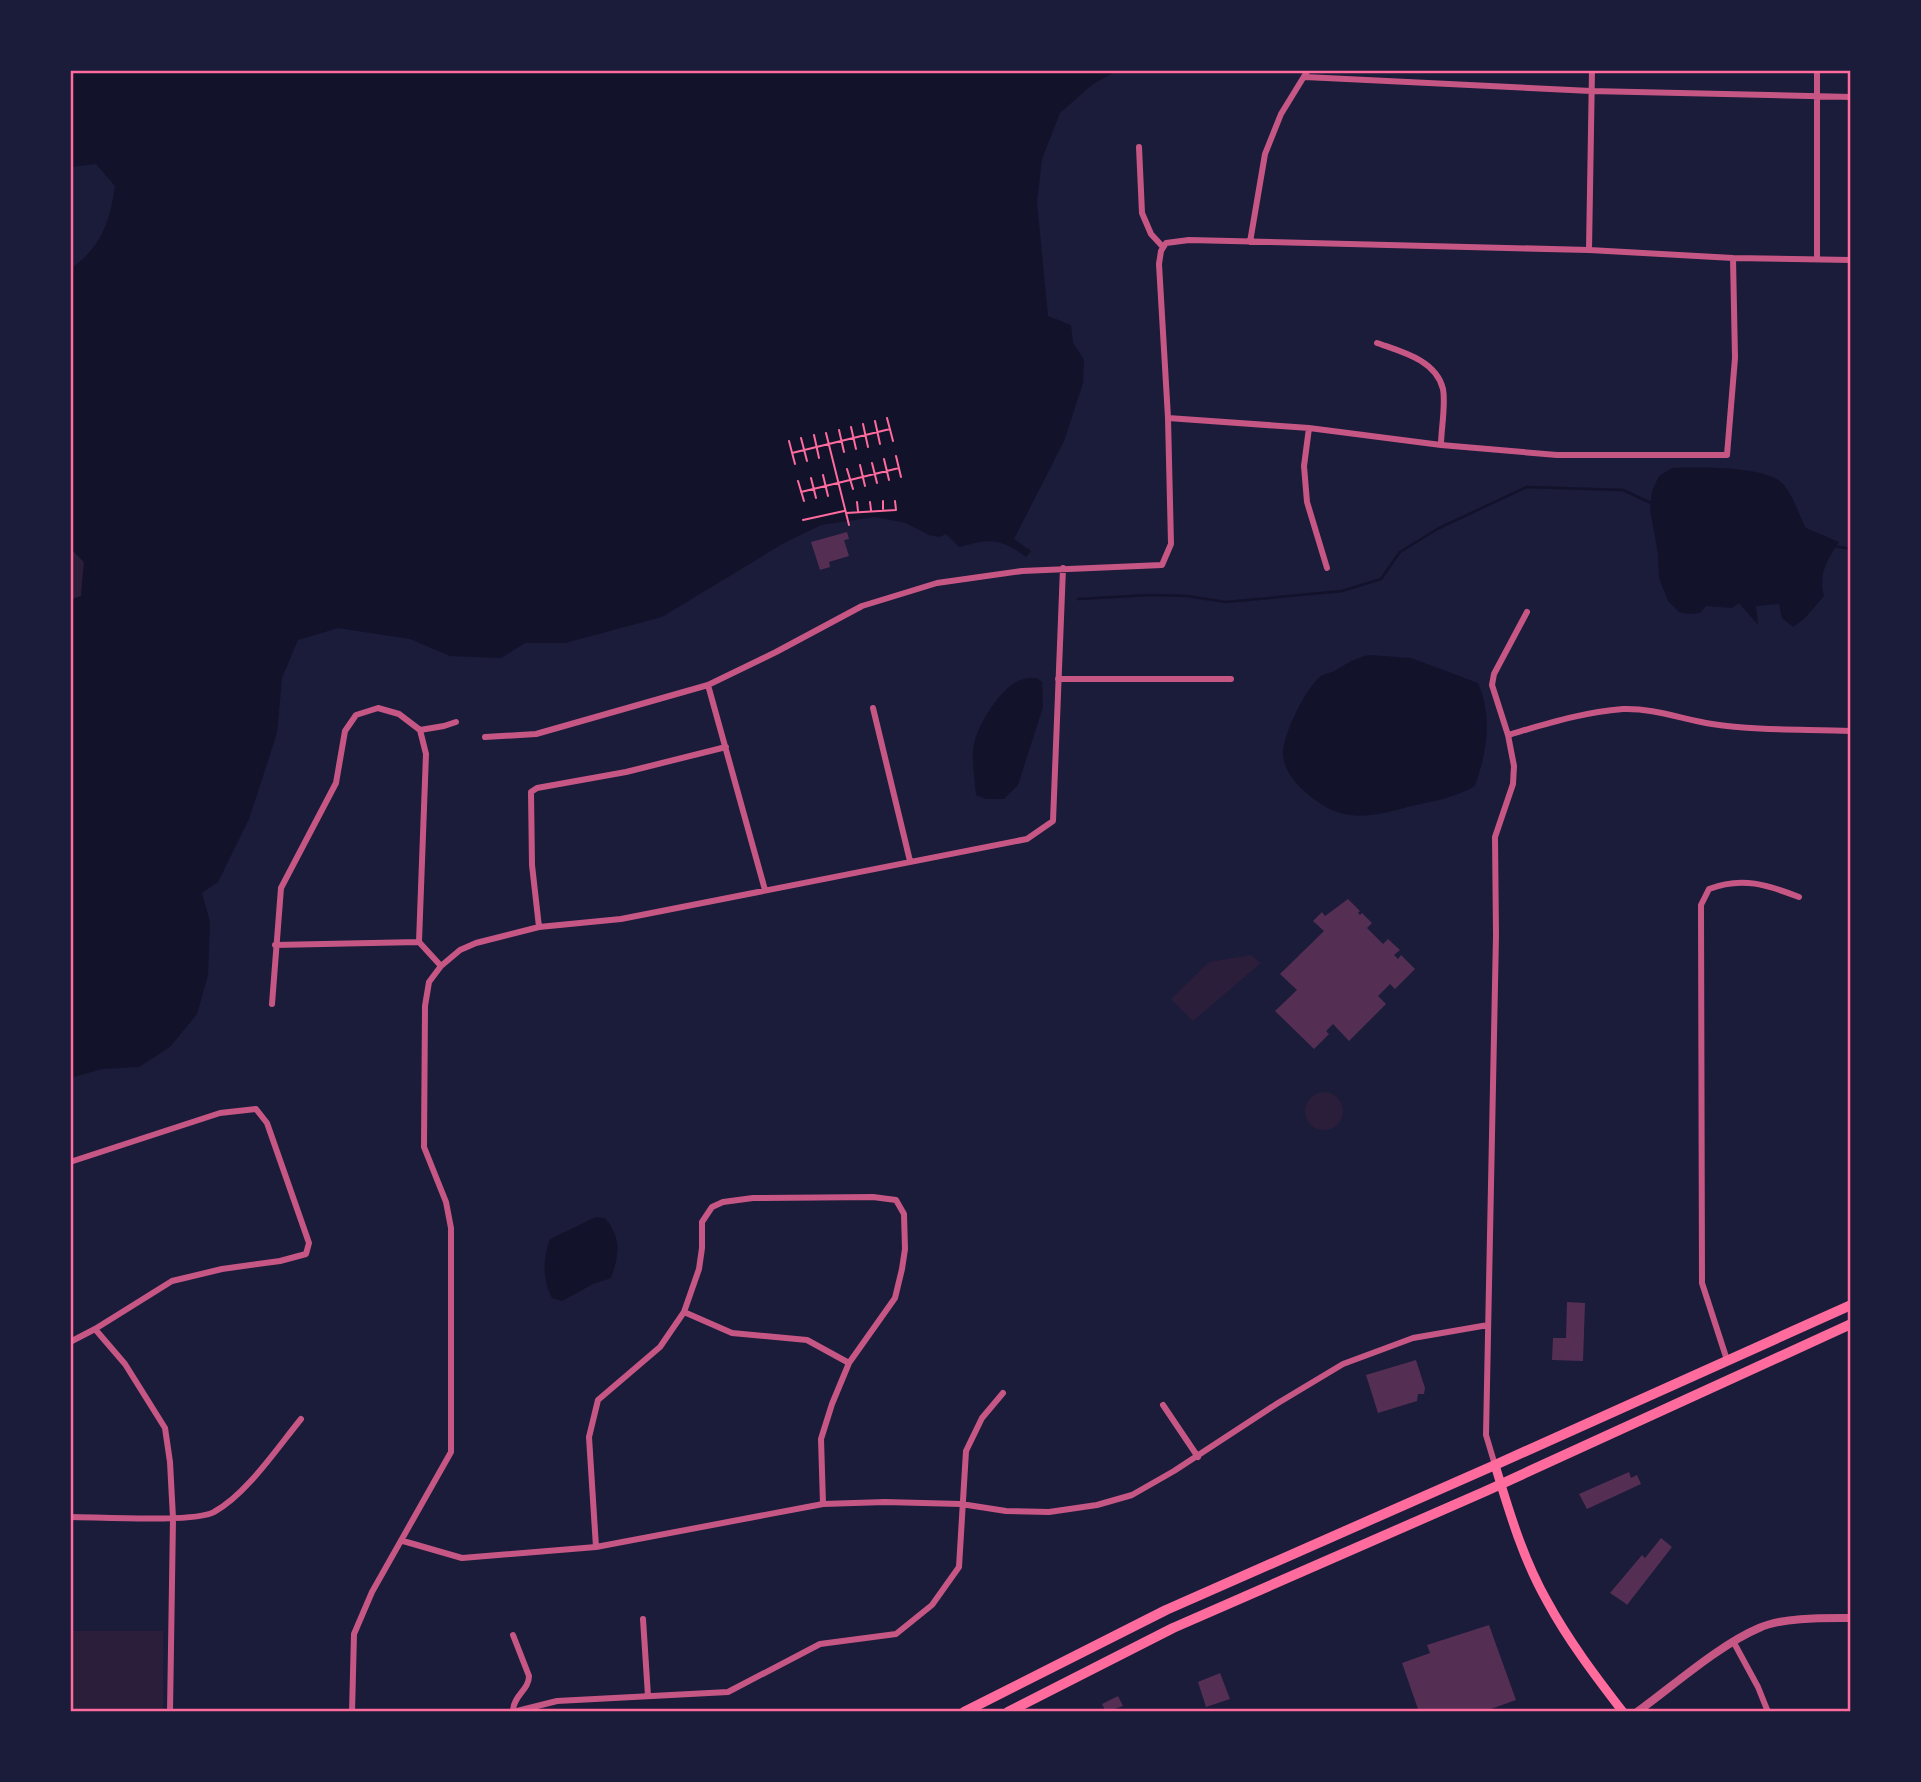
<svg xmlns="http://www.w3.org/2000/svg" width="1921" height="1782" font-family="Karla,sans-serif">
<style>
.green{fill:#2a1e3b}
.water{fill:#12122b}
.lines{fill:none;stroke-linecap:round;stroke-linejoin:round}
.stream{stroke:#12122b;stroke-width:2.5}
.building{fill:#542f53}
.path{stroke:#ff6b9d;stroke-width:2}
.minor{stroke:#c65784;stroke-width:6}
.tertiary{stroke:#c65784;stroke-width:8}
.secondary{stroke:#ff6b9d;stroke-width:9}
.primary{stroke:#ff6b9d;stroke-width:10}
.neatline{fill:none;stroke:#ff6b9d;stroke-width:2.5}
</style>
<rect width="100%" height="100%" fill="#1b1b3a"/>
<!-- green -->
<path class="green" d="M70,548l14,14 -3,34 -11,4z
M1251,955l10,8 -68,58 -22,-22 38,-37z
M1305 1111a19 19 0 1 1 38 0a19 19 0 1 1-38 0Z
M70,1631h93v81h-93z"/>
<!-- water -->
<path class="water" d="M70,70h1048l-25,14 -33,29 -18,46 -5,43 11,114 23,9 2,18 11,17 -1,23 -19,58 -50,98 17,12 -5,6c-25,-19 -37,-19 -67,-10l-13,-13 -7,3 -10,-2 -23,-12 -31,-6 -54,8 -37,18 -122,74 -97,26h-40l-24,15 -51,-2 -40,-17 -72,-11 -40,12 -16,38 -5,55 -28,86 -31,63 -16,11 8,29 -2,53 -11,39 -27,33 -31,20 -37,2 -32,9v-478l11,-4 3,-34 -14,-14v-279c31,-21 40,-47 45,-83l-19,-22 -26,3z
M1672,468c24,-1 96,-2 111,16 11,13 15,29 23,44l33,14c-12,18 -21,32 -15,54l-20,23 -11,8 -11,-9 -3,-14 -23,2 2,19 -19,-22 -7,5 -26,-2 -6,7 -12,1 -9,-2 -11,-11 -9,-23 -1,-24 -8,-45 2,-18 7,-15z
M1369,655l42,3 67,25c15,35 9,68 -3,103 -22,13 -47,16 -71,22 -43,12 -69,13 -103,-20 -8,-8 -17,-20 -18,-32 -2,-18 23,-69 38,-80 5,-3 11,-3 15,-6 12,-7 19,-12 33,-15z
M1037,678l5,4 1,25 -25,78 -14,14h-18l-10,-4c-1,-14 -4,-30 -3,-44 1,-21 24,-58 43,-69 7,-4 14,-4 21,-4z
M596,1217l9,1c17,20 14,37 6,60l-18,6 -31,17 -10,-3c-10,-19 -9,-39 -2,-59z"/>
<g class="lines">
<!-- stream -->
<path class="stream" d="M1834,546l17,3
M1078,599l72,-4 37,1 39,6 116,-11 39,-12 19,-27 39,-24 88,-41 96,3 30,14"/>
</g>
<!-- building -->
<path class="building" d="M847,532l2,7 -5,1 5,16 -20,6 1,5 -10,3 -9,-28z
M1348,899l12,12 -2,2 2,2 2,-2 10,10 -5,5 16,16 5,-5 12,11 -6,5 4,4 3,-4 14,14 -20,20 -5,-5 -12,12 8,8 -37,37 -16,-17 -7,7 3,3 -15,15 -39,-38 22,-21 -17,-16 44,-43 -11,-10 9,-9 3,4z
M1567,1302l18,1 -2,58 -31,-1 1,-22h13z
M1416,1360l9,28 -1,6h-6l-1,7 -39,12 -12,-38z
M1629,1472l2,6 6,-3 4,9 -54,25 -8,-15z
M1661,1538l11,9 -45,58 -2,-2 -15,-10 32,-38 3,3z
M1489,1625l27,75 -28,10v2h-69l-17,-49 28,-10 -3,-8z
M1220,1673l10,26 -24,8 -8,-25z
M1118,1696l5,10 -17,6 -4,-8z"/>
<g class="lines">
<!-- path -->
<path class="path" d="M887,418l6,23
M875,421l5,23
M863,424l5,23
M851,427l5,22
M839,430l5,22
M826,433l23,92
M814,435l5,23
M801,438l6,23
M789,441l6,23
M792,453l98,-24
M896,456l5,21
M884,459l5,21
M872,463l5,20
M860,465l5,21
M847,469l6,20
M823,475l5,21
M811,478l5,20
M798,481l6,20
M801,492l98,-24
M883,501v8
M857,502l1,9
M870,502l1,8
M846,513l50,-3 -1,-9
M803,520l41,-9"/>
<!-- minor -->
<path class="minor" d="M1305,77l286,14 260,6
M1139,147l3,66 9,21 12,13
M1250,242l15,-88 16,-40 27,-44
M1589,250l3,-180
M1817,259v-189
M1377,343c25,9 59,17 66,46 3,15 -2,41 -2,56
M1168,418l141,10 132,17 116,10h170l8,-97 -2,-100
M1309,428l-5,38 3,36 20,66
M1058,679h173
M708,685l57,205
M873,708l37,153
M420,730l24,-4 12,-4
M1508,735c38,-11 75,-23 115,-26 31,-1 58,10 89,15 45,7 93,5 139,7
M485,737l51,-3 172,-49 68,-33 86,-46 75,-23 85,-12 140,-6 9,-21 -3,-126 -9,-154 2,-13 5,-8 23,-3 400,10 144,8 118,2
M539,927l-7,-62 -1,-73 6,-4 89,-16 100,-25
M275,945l144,-3 22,24 19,-16 16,-7 63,-16 82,-8 406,-80 26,-18 10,-253
M272,1004l9,-116 55,-105 9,-52 11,-16 22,-7 21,6 21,16 6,24 -7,188
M70,1162l150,-49 36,-4 11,14 42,120 -3,11 -26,7 -58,8 -50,12 -77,48 -25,13
M684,1312l48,21 75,7 42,23
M95,1329l30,35 40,64 5,34 3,56 -3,194
M1727,1360l-25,-77 -1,-378 8,-16c33,-13 59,-4 90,8
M1163,1405l35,52
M1495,1465l-9,-30 10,-500 -1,-98 18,-53 1,-18 -6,-31 -16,-50 2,-11 33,-62
M70,1517c27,0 125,6 144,-5 32,-17 64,-65 87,-93
M403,1541l59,17 134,-11 227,-43 62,-2 76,2 45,7 43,1 48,-7 35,-10 42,-24 104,-68 65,-39 70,-26 75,-13
M596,1547l-7,-110 9,-37 62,-53 24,-35 15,-43 3,-21v-26l10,-15 11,-5 30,-4 120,-1 23,3 8,14 1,35 -3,20 -7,29 -46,65 -17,41 -11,35 2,65
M643,1619l5,77
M513,1635l16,41c0,14 -15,19 -16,34
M1733,1641l25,46 10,25
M352,1712l2,-78 18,-42 79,-140v-224l-5,-26 -22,-55 1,-141 4,-24 12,-16
M513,1712l44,-11 171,-9 92,-48 76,-10 36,-29 27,-38 7,-116 16,-33 21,-25"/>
<!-- tertiary -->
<path class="tertiary" d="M1637,1712c36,-26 82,-67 122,-84 24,-11 66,-10 92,-10"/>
<!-- secondary -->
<path class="secondary" d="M1495,1465c14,46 28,94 52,136 21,39 49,76 76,111"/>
<!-- primary -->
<path class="primary" d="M964,1712l202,-102 329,-145 356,-160
M1008,1712l165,-84 313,-137 365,-167"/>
</g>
<!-- border -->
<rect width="1921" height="1782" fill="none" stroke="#1b1b3a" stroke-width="144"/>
<rect x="72" y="72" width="1777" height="1638" class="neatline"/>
</svg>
